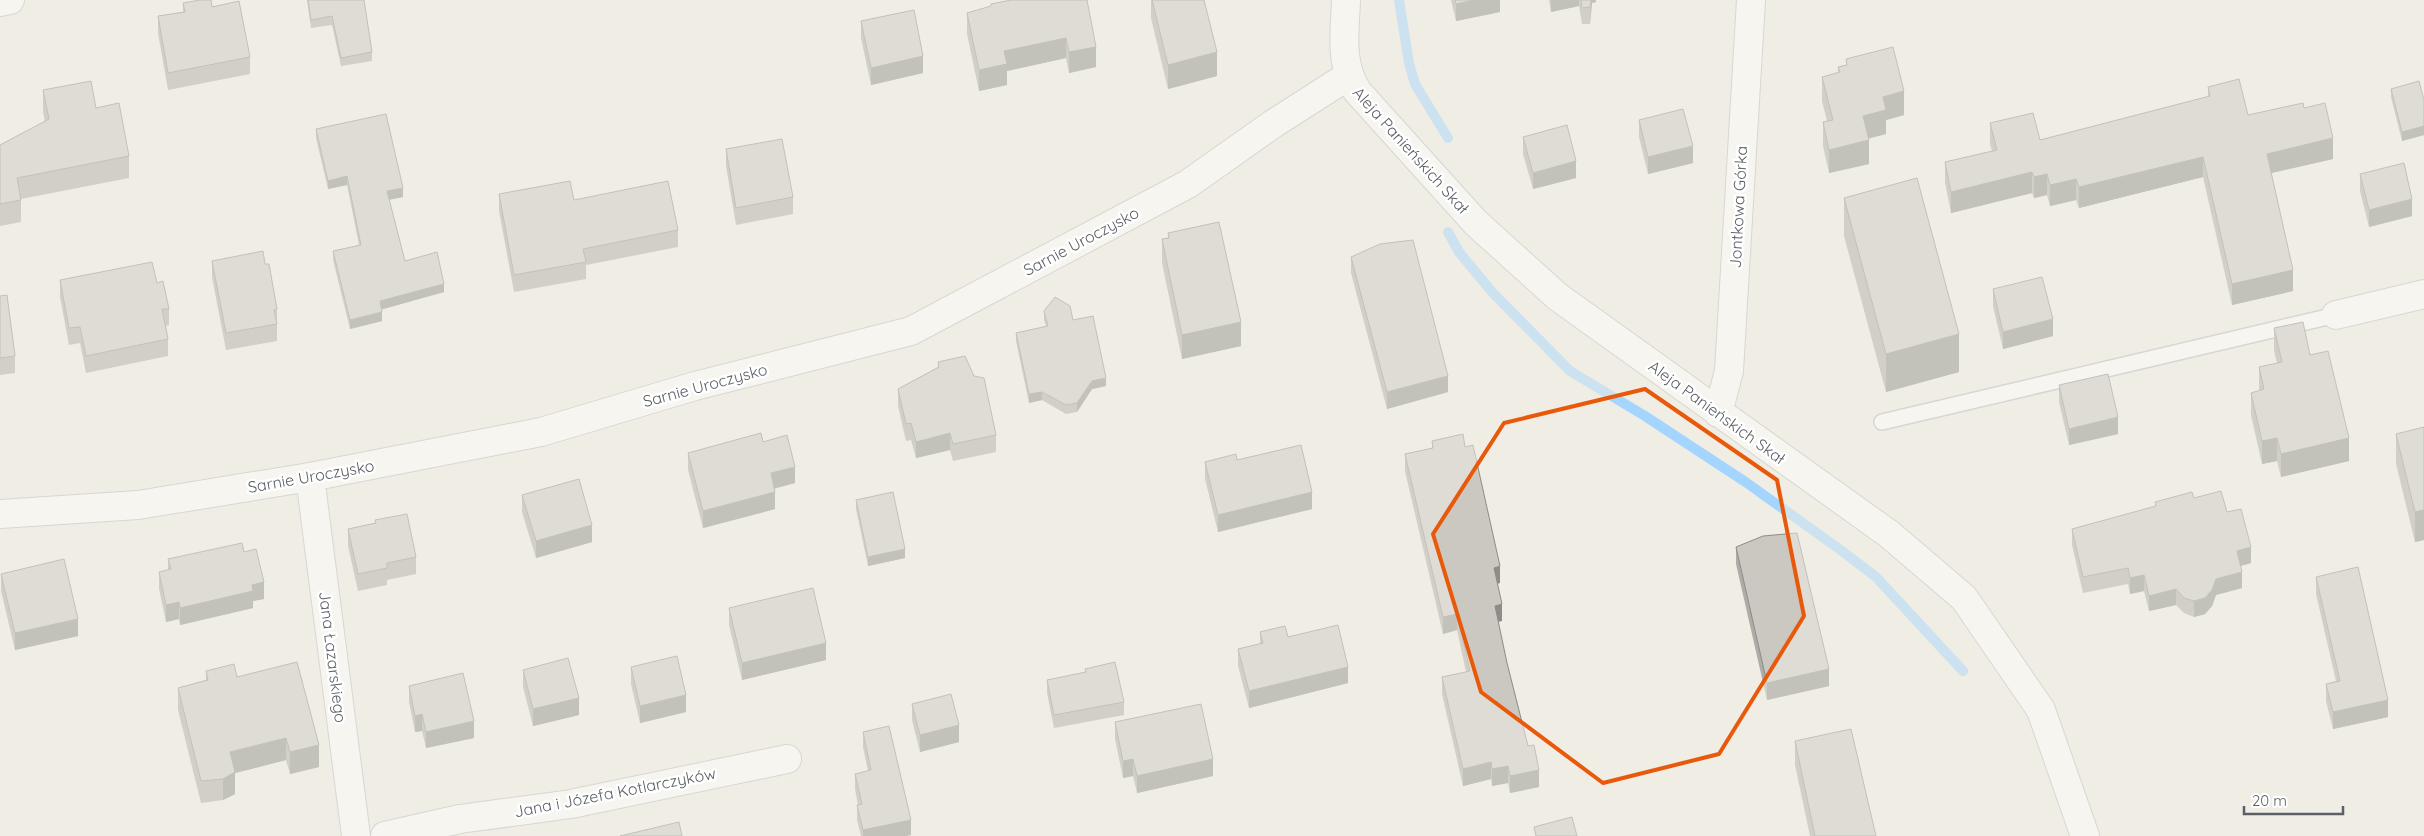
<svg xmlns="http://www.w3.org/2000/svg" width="2424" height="836" font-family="Quicksand,sans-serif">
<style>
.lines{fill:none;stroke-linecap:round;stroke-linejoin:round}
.stream{stroke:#a4d5ff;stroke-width:10}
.service-casing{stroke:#b9bcc1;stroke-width:18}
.minor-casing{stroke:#b9bcc1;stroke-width:30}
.service{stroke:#fff;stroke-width:15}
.minor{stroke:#fff;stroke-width:28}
.wall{fill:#aeaca6}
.shaded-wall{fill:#8d8c87}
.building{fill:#cac8c1;stroke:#8d8c87}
.marked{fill:none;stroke:#e8590c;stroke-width:4;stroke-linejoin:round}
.labels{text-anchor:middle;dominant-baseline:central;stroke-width:5;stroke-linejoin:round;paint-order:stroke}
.street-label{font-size:16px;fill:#5c6066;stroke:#fff}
</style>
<rect width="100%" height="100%" fill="#efede4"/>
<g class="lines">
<!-- stream -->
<path class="stream" d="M1399,0l10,63 6,21 33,54
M1448,232l11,20 33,40 78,79 75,45 102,67 95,68 34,26 87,94"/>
<defs>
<path id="service" d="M1882,422l454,-107"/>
<path id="minor" d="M1346,0c-1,33 -7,61 11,91l119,132 82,74 331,237 75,64 77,112 44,126
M0,2l10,-2
M2336,315l88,-21
M1718,413l11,-42 22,-371
M310,477l46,359
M0,514l138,-9 172,-28 231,-45 154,-46 216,-55 277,-147 85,-60 75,-48
M385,836l75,-17 111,-15 216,-45"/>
</defs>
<!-- service casing -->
<use href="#service" class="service-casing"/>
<!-- minor casing -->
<use href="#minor" class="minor-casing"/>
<!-- service -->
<use href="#service" class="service"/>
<!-- minor -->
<use href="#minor" class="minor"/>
</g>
<!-- wall -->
<path class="wall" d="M307,0h57l8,52v9l-31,5 -9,-41 -21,3z
M1087,0l9,67 -27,6 -3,-15 -59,13v14l-28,6 -12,-57v-21z
M1151,0h53l13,76 -49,13 -17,-71z
M1451,0h49v12l-44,9z
M1549,0h47v2l-4,1 -2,21h-8l-3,-18 -28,6z
M183,3l67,54v17l-82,16 -10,-57v-17l25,-4z
M861,21l62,52 -52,12 -10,-47z
M1846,59l58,56 -18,5v14l-17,4v26l-40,9 -6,-27v-24l4,-1 -5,-20v-24l16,-4v-6l8,-2z
M2208,87l40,28 56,-7 29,51 -62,14 22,118 -61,14 -29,-128 -124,31 -3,-8 -26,6 -3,-11 -13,3 -2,-5 -81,20 -6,-30v-21l47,-11 -2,-7v-21l50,17 168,-43z
M2391,89l33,11v35l-22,6 -11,-44z
M43,90l53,18 33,48v22l-108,21v23l-21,4v-81l45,-23 -2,-10z
M1639,120l54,43 -45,11 -9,-37z
M316,129l87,68 -14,3 16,61 39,31 -62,17v12l-32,8 -17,-69v-9l26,-6 -12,-60 -19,4 -12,-51z
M1523,137l53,41 -43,11 -10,-35z
M726,149l67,48v17l-57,11 -10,-59z
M2360,174l52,42 -43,11 -9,-36z
M499,194l75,6 104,30v17l-92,18v14l-72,13 -15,-81z
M1844,198l115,174 -73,20 -42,-156z
M1168,233l73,113 -59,13 -20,-96v-24l6,-1z
M1351,257l97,135 -61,17 -36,-136z
M212,261l53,3 12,45v32l-51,9 -14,-73z
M60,280l97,3 12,26v16l-3,1 2,13v17l-82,17 -6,-30 -11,2 -9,-48z
M1993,289l60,47 -50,13 -10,-43z
M0,296l15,60v17l-15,2z
M1044,311l29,9 33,66 -14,3 -15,23 -11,2 -24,-14 -13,3 -13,-62v-8l30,-7 -2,-6z
M2274,328l36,27 39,106 -68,16 -4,-16 -15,3 -11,-49v-22l8,-2v-24l18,-4 -3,-12z
M938,362l58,73v17l-43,9 -3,-11 -34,8 -5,-18 -5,1 -8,-35v-17l40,-22z
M2059,385l59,49 -49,11 -10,-43z
M2424,427v113l-9,2 -19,-78v-30z
M1432,441l33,6 35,136 -3,1 5,37 -4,1 9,41 21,83 11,41 -29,6 -2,-10 -16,3 -1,-7 -28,7 -21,-92v-17l24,-5 -9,-42 -14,4 -38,-163v-17l27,-6z
M763,442l32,41 -21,6 1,20 -72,19 -15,-58v-17z
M1237,460l75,49 -94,23 -13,-53v-17z
M522,495l70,47 -56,16 -14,-46z
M2194,498l33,14 24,51 -11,3 2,22 -26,7 -4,11 -7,8 -11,3 -10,-4 -8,-8 -27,6 -5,-20 -14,3 -2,-10 -45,9 -11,-48v-16l83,-22v-5z
M856,500l49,58 -37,8 -12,-57z
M375,520l41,37v17l-29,6v5l-29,6 -10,-45v-17l27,-6z
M1736,547l93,139 -62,14 -31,-136z
M244,552l20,47 -11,2v7l-73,17 -1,-6 -13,3 -7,-33v-17l9,-2v-11z
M1,574l77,62 -63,14 -14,-59z
M2316,577l72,140 -55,12 -7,-28v-17l10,-3 -20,-87z
M729,608l97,52 -84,20 -13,-55z
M1260,632l28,5 60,46 -99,25 -11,-42v-17l22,-5z
M631,667l55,45 -46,11 -9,-39z
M1085,669l39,33v13l-70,13 -7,-35v-13l38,-7z
M523,670l56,45 -46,11 -10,-39z
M206,671l31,6 82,90 -29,7 -4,-14 -51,13v21l-12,6 -22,3 -23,-93v-22l28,-8z
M409,686l65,52 -48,10 -4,-17 -7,1 -6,-30z
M912,704l47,38 -39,10 -8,-32z
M1115,722l98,54 -76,17 -4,-17 -10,2 -8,-39z
M863,732l48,103 -6,1h-44l-4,-16v-15h1l-3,-16v-15l13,-3 -5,-24z
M1795,741l81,95h-66l-15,-71z"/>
<!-- shaded-wall -->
<path class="shaded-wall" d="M1475,0h25v12l-44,9v-17z
M1551,0h28v6l-28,6z
M1591,0h5v2l-4,1 -2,21z
M1066,38v20l-59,13v14l-28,6v-21l25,-19z
M1096,47v20l-27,6v-21z
M1217,52v24l-49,13v-24z
M923,56v17l-52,12v-17z
M1904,91v24l-18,5v14l-23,6v-24l20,-19z
M2424,126v9l-22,6v-9z
M2333,138v21l-66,15v-20z
M1869,140v24l-40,9v-23z
M1693,146v17l-45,11v-17z
M2203,157v20l-124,31v-21z
M1576,161v17l-43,11v-16z
M2032,172v21l-81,20v-21z
M2047,174v21l-13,3v-21z
M347,176v9l-19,4v-8z
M2076,179v21l-26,6v-21z
M403,188v9l-16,3v-9z
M2412,199v17l-43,11v-17z
M2293,270v21l-61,14v-21z
M444,284v8l-64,18v-9z
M382,312v9l-32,8v-9z
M2053,319v17l-50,13v-17z
M1241,322v24l-59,13v-24z
M1959,334v38l-73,20v-38z
M1448,376v16l-61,17v-17z
M1106,378v8l-14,3 -15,23v-9l15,-22z
M1042,392v8l-13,3v-9z
M2118,417v17l-49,11v-16z
M950,433v17l-34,8v-16z
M2277,438v23l-15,3v-23z
M2349,438v23l-68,16v-23z
M795,467v16l-24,6v-16z
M775,492v17l-72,19v-17z
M1312,492v17l-94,23v-17z
M2424,510v30l-9,2v-30z
M592,525v17l-56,16v-17z
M2251,547v16l-14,4v-16z
M905,549v9l-37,8v-9z
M1500,566v17l-6,1v-16z
M2242,572v16l-26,7 -4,11 -7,8 -11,3v-16l22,-22z
M2144,575v16l-14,3v-16z
M264,582v17l-11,2v7l-73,17v-17l72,-23z
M2176,589v16l-27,6v-15z
M179,602v17l-13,3v-17z
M1502,604v17l-7,1v-16z
M1457,614v16l-14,4v-17z
M78,619v17l-63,14v-17z
M826,643v17l-84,20v-17z
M1348,667v16l-99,25v-17z
M1829,669v17l-62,14v-17z
M686,695v17l-46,11v-17z
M579,698v17l-46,11v-17z
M2388,700v17l-55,12v-17z
M422,714v17l-7,1v-16z
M474,721v17l-48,10v-16z
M959,725v17l-39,10v-17z
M286,738v22l-51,13v21l-12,6v-21l7,-27z
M319,745v22l-29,7v-22z
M1133,759v17l-10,2v-17z
M1213,759v17l-76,17v-17z
M1491,762v17l-28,7v-17z
M1508,766v17l-16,3v-17z
M1539,770v17l-29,6v-17z
M911,820v15l-6,1h-42v-6z"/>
<!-- building -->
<path class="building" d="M200,0h11l1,7 27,-6 11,56 -82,16 -10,-57 27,-4 -2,-9z
M308,0h56l8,52 -31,6 -9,-42 -21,4z
M1011,0h76l9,47 -27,5 -3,-14 -62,13 3,13 -28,6 -12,-57 24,-7v-2z
M1152,0h52l13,52 -49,13z
M1455,0h20l-19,4z
M1581,0h10l-1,7 -8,1z
M914,10l9,46 -52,12 -10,-47z
M1893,47l11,44 -21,6 3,13 -23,6 6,24 -40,10 -6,-28 10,-2 -11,-43 18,-5 -2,-5 9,-2 -1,-6z
M2239,79l9,36 55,-12 1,5 21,-5 8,35 -66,16 26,116 -61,14 -29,-127 -124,30 -3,-8 -26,6 -3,-11 -13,3 -2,-5 -81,20 -6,-30 52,-12 -7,-27 43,-10 7,27 170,-44 -2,-9z
M91,81l5,27 23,-5 10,53 -112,22 4,22 -21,4v-59l49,-26 -6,-29z
M2419,81l5,19v26l-22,6 -11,-43z
M1683,109l10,37 -45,11 -9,-37z
M386,114l17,74 -16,3 18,70 32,-9 7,32 -64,17 2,11 -32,8 -17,-69 28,-6 -14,-69 -19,5 -12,-52z
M1567,125l9,36 -43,12 -10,-36z
M782,139l11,58 -57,11 -10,-59z
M2404,163l8,36 -43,11 -9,-36z
M1917,178l42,156 -73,20 -42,-156z
M570,181l4,19 94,-19 10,49 -95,19 3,13 -72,13 -15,-81z
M1219,222l22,100 -59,13 -20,-96 7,-1 -1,-5z
M1413,240l35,136 -61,16 -36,-135 29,-13z
M263,251l2,13h4l8,45 -3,1 3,14 -51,9 -14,-72z
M152,262l5,21 6,-2 6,28h-7l6,30 -82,17 -6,-29 -11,1 -9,-48z
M2042,277l11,42 -50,13 -10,-43z
M7,295l8,61 -15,2v-62z
M1055,297l15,9 3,14 20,-4 13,62 -14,3 -15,22 -11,2 -24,-13 -13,2 -13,-61 32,-7 -4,-15z
M2303,322l7,33 18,-4 21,87 -68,16 -4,-16 -15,3 -11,-48 13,-4 -5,-22 23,-5 -8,-34z
M965,356l9,20 10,2 12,57 -43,9 -3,-11 -34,9 -5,-19 -5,1 -8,-35 41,-22 -1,-5z
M2108,374l10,43 -49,12 -10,-44z
M2424,427v83l-9,2 -19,-78z
M761,433l2,9 24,-7 8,32 -24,6 4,19 -72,19 -15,-58z
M1463,434l2,13 8,-2 27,121 -6,2 8,36 -7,2 12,57 21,83 6,-1 5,25 -29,6 -2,-10 -16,3 -1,-7 -28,7 -21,-92 28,-6 -13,-57 -14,3 -38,-163 28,-6 -1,-7z
M1301,445l11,47 -94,23 -13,-53 31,-8 1,6z
M579,479l13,46 -56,16 -14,-46z
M2221,491l6,21 14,-3 10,38 -14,4 5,21 -26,7 -4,11 -7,8 -11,3 -10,-3 -8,-9 -27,7 -5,-21 -14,3 -2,-10 -45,9 -11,-48 84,-23 -1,-4 37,-10 2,6z
M893,492l12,57 -37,8 -12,-57z
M407,514l9,43 -29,6v5l-29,6 -10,-45 28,-6 -1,-3z
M1797,533l32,136 -62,14 -31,-136 27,-11z
M242,543l2,9 12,-3 8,33 -12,3 1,6 -73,17 -1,-6 -13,3 -7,-33 12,-3 -3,-10z
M64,559l14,60 -63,14 -14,-59z
M2358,567l30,133 -55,12 -7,-28 14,-3 -24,-104z
M813,588l13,55 -84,20 -13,-55z
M1338,625l10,42 -99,24 -11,-42 25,-6 -3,-11 25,-6 3,11z
M677,656l9,39 -46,11 -9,-39z
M568,658l11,40 -46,11 -10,-39z
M297,662l22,83 -29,7 -4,-14 -56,14 5,20 -12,7 -22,2 -23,-93 30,-8 -2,-9 28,-7 3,13z
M1115,662l9,40 -70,13 -7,-35 39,-8 -1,-3z
M463,673l11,48 -48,11 -4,-18 -7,2 -6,-30z
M951,694l8,31 -39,10 -8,-31z
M1201,704l12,55 -76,17 -4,-17 -10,2 -8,-39z
M889,726l22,94 -48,10 -6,-25 5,-1 -7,-30 16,-4 -8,-38z
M1851,729l25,107h-61l-20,-95z
M1572,817l5,19h-41l-2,-9z
M679,822l3,14h-62z"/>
<!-- marked area -->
<path d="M0 0H2424V836H0ZM1645,389l132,91 27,136 -85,138 -116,29 -122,-91 -48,-158 71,-111z" fill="#efede4" fill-opacity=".55" fill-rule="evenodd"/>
<path class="marked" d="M1645,389l132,91 27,136 -85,138 -116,29 -122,-91 -48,-158 71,-111z"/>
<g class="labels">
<!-- street labels -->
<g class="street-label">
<text transform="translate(1411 150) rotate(48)">Aleja Panieńskich Skał</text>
<text transform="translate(1738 207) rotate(-87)">Jontkowa Górka</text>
<text transform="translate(1081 241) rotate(-28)">Sarnie Uroczysko</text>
<text transform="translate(705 385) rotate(-15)">Sarnie Uroczysko</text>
<text transform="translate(1717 412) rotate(36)">Aleja Panieńskich Skał</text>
<text transform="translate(311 476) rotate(-10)">Sarnie Uroczysko</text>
<text transform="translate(333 657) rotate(83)">Jana Łazarskiego</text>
<text transform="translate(615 792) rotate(-11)">Jana i Józefa Kotlarczyków</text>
</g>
</g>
<!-- scale -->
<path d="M2244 806v8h99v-8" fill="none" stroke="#5c6066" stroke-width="2.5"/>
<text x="2252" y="806" font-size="15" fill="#5c6066" stroke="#ffffff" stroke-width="4" paint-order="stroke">20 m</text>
</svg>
